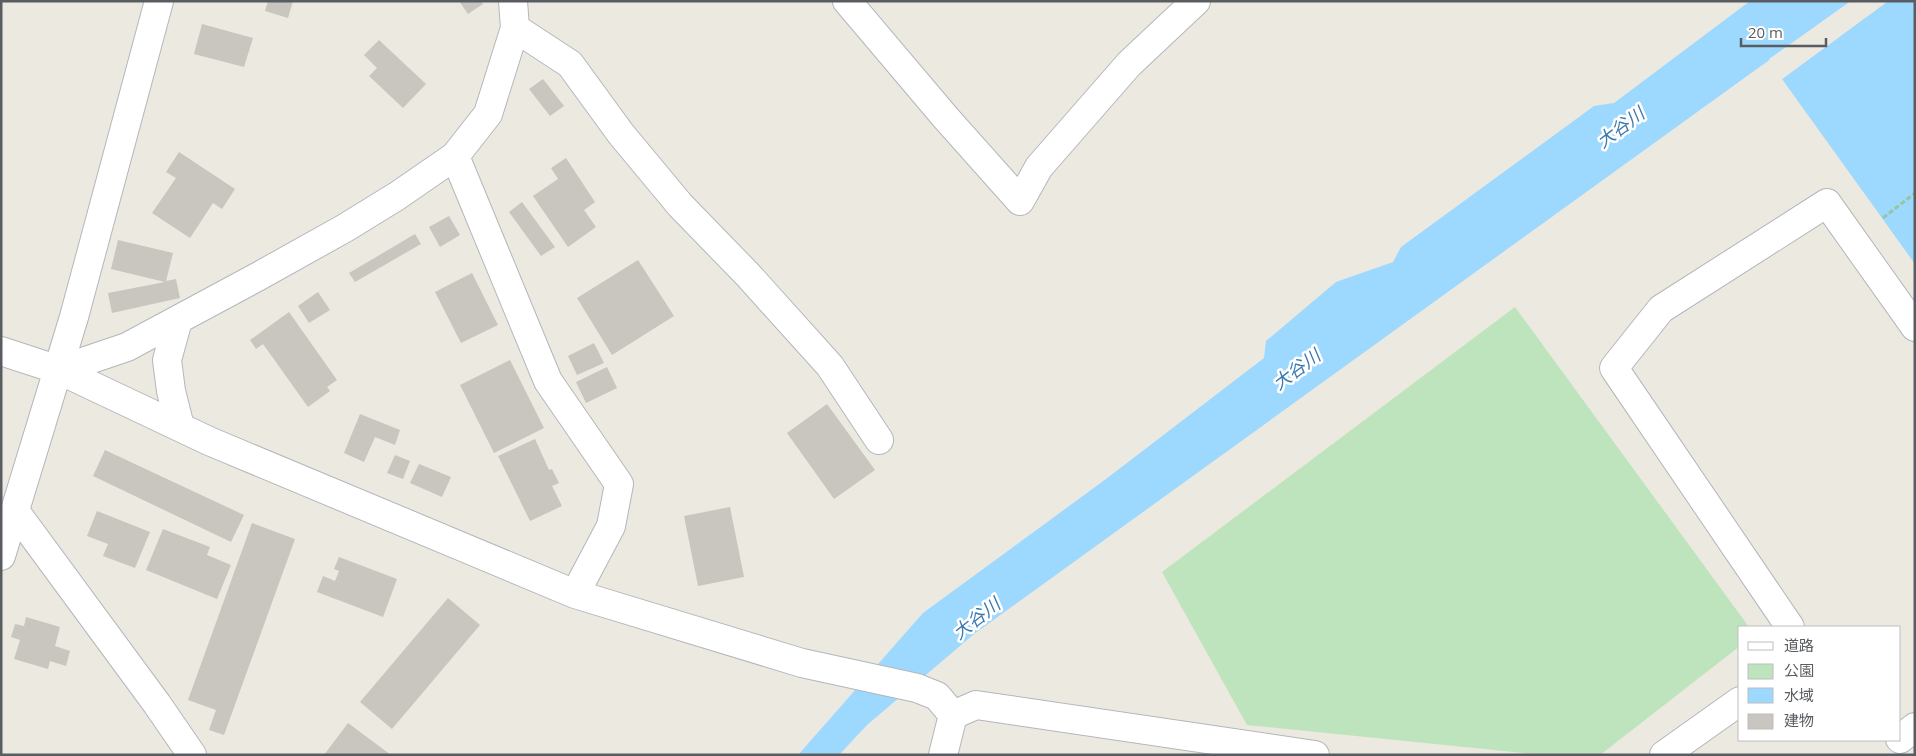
<svg xmlns="http://www.w3.org/2000/svg" width="1916" height="756" font-family="'Open Sans','Noto Sans JP',sans-serif">
<style>
.park{fill:#bde4bc}
.water{fill:#9dd8ff}
.pier{fill:#ece9e0}
.building{fill:#c9c5bf}
.lines{fill:none;stroke-linecap:round;stroke-linejoin:round}
.minor-casing{stroke:#b3b7bb;stroke-width:30}
.path{stroke:#95c5a1;stroke-width:3;stroke-dasharray:5 2.5;stroke-linecap:butt}
.minor{stroke:#fff;stroke-width:28}
.labels{text-anchor:middle;dominant-baseline:central;stroke-width:5;stroke-linejoin:round;paint-order:stroke}
.water-label{font-size:18px;font-style:italic;fill:#3b78b0;stroke:#fff}
</style>
<rect width="100%" height="100%" fill="#ece9e0"/>
<!-- park -->
<path class="park" d="M1515,307l234,320h-9v19l-140,109h-58l-295,-30 -85,-153z"/>
<!-- water -->
<path class="water" d="M1750,1h101l-877,633 -107,91 -28,30h-41l125,-142 183,-134 158,-121 2,-17 70,-59 57,-20 8,-15 193,-141 20,-3z
M1888,1h27v263l-133,-185z"/>
<!-- pier -->
<path class="pier" d="M1851,1h2l-1,2 -81,58 -2,-2z
M1884,1h4l-106,78 -2,-2z"/>
<!-- building -->
<path class="building" d="M268,1h25l-5,17 -23,-7z
M459,1h22l2,3 -15,10z
M202,24l51,14 -9,29 -50,-13z
M379,40l47,44 -23,24 -34,-32 8,-8 -13,-13z
M543,79l21,27 -14,10 -21,-27z
M179,152l56,37 -13,20 -9,-6 -23,35 -38,-25 24,-35 -10,-6z
M566,158l29,44 -11,8 12,17 -28,20 -35,-51 25,-17 -7,-11z
M522,202l33,45 -14,9 -32,-44z
M449,216l11,19 -20,12 -11,-20z
M415,234l6,10 -66,38 -6,-9z
M118,240l55,13 -7,28 10,-2 4,19 -68,15 -4,-20 57,-11 -54,-13z
M638,260l36,56 -62,39 -35,-57z
M472,273l26,52 -37,18 -26,-51z
M318,292l12,18 -21,13 -11,-17z
M289,312l48,68 -10,7 3,4 -22,16 -45,-63 -7,5 -6,-9z
M594,343l10,20 -27,12 -9,-19z
M510,360l34,68 -50,25 -34,-68z
M607,367l10,21 -31,15 -10,-21z
M827,404l48,66 -41,29 -47,-66z
M360,414l40,16 -5,15 -20,-8 -11,25 -20,-9z
M535,439l14,31 3,-1 7,14 -7,3 10,20 -32,15 -32,-65z
M105,450l139,65 -13,27 -138,-66z
M395,455l15,6 -7,18 -16,-6z
M419,464l32,13 -9,20 -32,-14z
M730,507l14,70 -46,9 -14,-70z
M97,511l53,21 -15,36 -32,-12 5,-12 -21,-8z
M252,523l43,16 -71,196 -15,-5 7,-20 -28,-10z
M163,529l47,18 -3,8 24,10 -14,34 -71,-29z
M339,557l58,22 -14,38 -66,-25 6,-16 12,5 4,-10 -5,-2z
M448,598l32,27 -88,104 -32,-27z
M26,617l34,10 -5,19 15,5 -4,15 -16,-5 -2,8 -34,-10 6,-19 -9,-3 4,-13 9,2z
M348,723l43,32h-67z"/>
<g class="lines">
<defs>
<path id="minor" d="M847,1l99,117 74,83 19,-34 90,-103 67,-63
M515,28l55,36 51,70 59,71 68,70 82,91 49,74
M455,156l93,225 71,103 -8,42 -36,68
M178,320l-11,40 4,31 9,36
M1,351l58,19 150,71 366,153 227,69 115,25 20,8 16,19
M59,370l68,-23 132,-71 86,-48 52,-32 58,-40 33,-42 27,-86 -2,-27
M15,511l142,193 35,51
M1,556l73,-239 85,-316
M1790,627l-176,-259 47,-59 166,-106 88,124
M953,715l23,-10 339,50
M1900,739l15,-12
M943,755l10,-40
M1664,755l76,-54"/>
</defs>
<!-- minor casing -->
<use href="#minor" class="minor-casing"/>
<!-- path -->
<path class="path" d="M1883,218l32,-25"/>
<!-- minor -->
<use href="#minor" class="minor"/>
</g>
<g class="labels">
<!-- water labels -->
<g class="water-label">
<text transform="translate(1620 127) rotate(-37)">大谷川</text>
<text transform="translate(1296 369) rotate(-37)">大谷川</text>
<text transform="translate(976 618) rotate(-38)">大谷川</text>
</g>
</g>
<!-- border -->
<rect width="1916" height="756" fill="none" stroke="#595d61" stroke-width="5"/>
<!-- legend -->
<rect x="1738" y="626" width="162" height="115" fill="#ffffff" stroke="#bdbec0"/>
<rect x="1748" y="642" width="25" height="8" fill="#ffffff" stroke="#bdbec0"/>
<text x="1784" y="651" font-size="15" fill="#595d61">道路</text>
<rect x="1748" y="664" width="25" height="15" fill="#bde4bc" stroke="#bdbec0"/>
<text x="1784" y="676" font-size="15" fill="#595d61">公園</text>
<rect x="1748" y="688" width="25" height="15" fill="#9dd8ff" stroke="#bdbec0"/>
<text x="1784" y="701" font-size="15" fill="#595d61">水域</text>
<rect x="1748" y="714" width="25" height="15" fill="#c9c5bf" stroke="#bdbec0"/>
<text x="1784" y="726" font-size="15" fill="#595d61">建物</text>
<!-- scale -->
<path d="M1741 38v8h85v-8" fill="none" stroke="#595d61" stroke-width="2.5"/>
<text x="1748" y="38" font-size="15" fill="#595d61" stroke="#ffffff" stroke-width="4" paint-order="stroke">20 m</text>
</svg>
